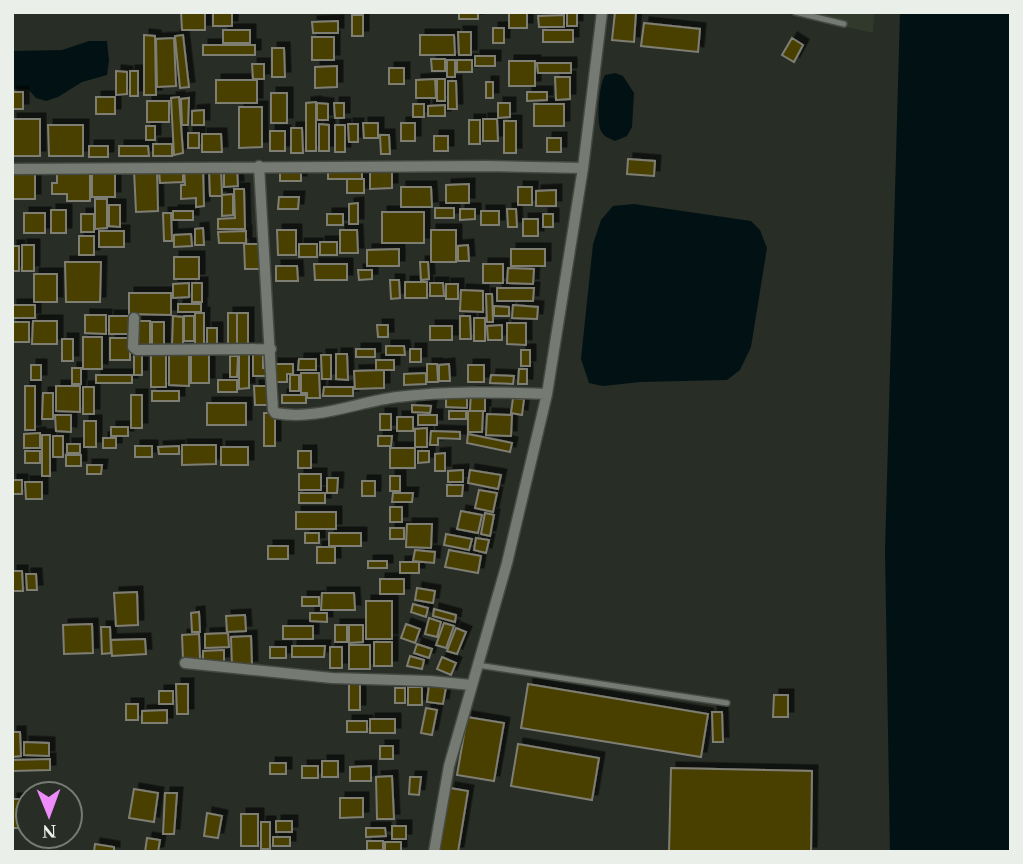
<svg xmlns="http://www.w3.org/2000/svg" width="1023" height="864" font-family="'Times New Roman',serif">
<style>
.built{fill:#31392c}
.water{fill:#021214}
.building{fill:#483f05;stroke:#7f7e73;stroke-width:2;filter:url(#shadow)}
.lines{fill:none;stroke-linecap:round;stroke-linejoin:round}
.lane-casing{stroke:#454943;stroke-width:8}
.street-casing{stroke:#454943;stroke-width:13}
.lane{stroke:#757b72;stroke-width:5}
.street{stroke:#757b72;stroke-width:10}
</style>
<defs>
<filter id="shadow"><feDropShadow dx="5.5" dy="-5.5" stdDeviation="0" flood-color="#0009"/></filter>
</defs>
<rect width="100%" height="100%" fill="#282d25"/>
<!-- built -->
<path class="built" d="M782,12h92l-1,21z"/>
<!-- water -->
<path class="water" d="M900,12h111v840h-121l-5,-301z
M89,41h18l2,20 -2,14 -25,7 -24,15 -12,4 -10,-3 -8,-9h-16v-38l50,-1z
M615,73l8,3 11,17 -2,34 -5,9 -12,5c-6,-3 -11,-4 -14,-10 -5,-9 -2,-47 4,-56z
M634,204l117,17 9,9 7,18 -16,99 -11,23 -13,10 -87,2 -37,4 -14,-3 -8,-24 12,-115 8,-24 12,-14z"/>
<!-- building -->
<path class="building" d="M181,12h24v18h-23z
M213,12h19v14h-19z
M459,12h19v7h-19z
M509,12h18v16h-18z
M567,12h10v14h-10z
M615,12h21l-2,30 -22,-2z
M352,15h11v21h-11z
M564,15v12h-25l-1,-11z
M338,21v12h-25l-1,-11z
M644,23l56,6 -2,23 -57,-6z
M493,28h11v15h-11z
M223,30h27v13h-27z
M543,30h30v12h-30z
M458,32h13v23h-12z
M144,35l11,1 1,59h-12z
M183,35l6,52 -9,1 -5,-52z
M420,35h34l1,20h-35z
M312,37h22v23h-22z
M174,38l2,48 -19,1 -1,-48z
M792,38l11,7 -9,17 -12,-7z
M203,45h52v10h-52z
M272,48h12l1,29h-13z
M475,56h20v10h-20z
M431,59h14v12h-13z
M447,60h8v17h-8z
M457,60h15v12h-15z
M509,61h26v25h-26z
M537,63h34v10h-33z
M252,64h12v15h-11z
M337,66v21l-22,1v-21z
M389,68h15v16h-15z
M116,71l11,1v22l-11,1z
M130,71h8v25h-8z
M555,77h15v22l-14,1z
M435,79l1,19h-20v-18z
M437,79h8v22h-8z
M216,80h41v23h-41z
M448,81h8l1,28h-9z
M486,82h7v16h-7z
M12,92h11v17h-11z
M527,92h20v8l-20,1z
M271,93h16v30h-16z
M96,97h19v17h-19z
M179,97l4,56 -9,2 -3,-57z
M189,98l-1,27h-6l-1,-26z
M147,101h22v21h-22z
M316,102v49h-10v-48z
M317,103l11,1v16h-11z
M334,103h10v15h-9z
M498,103h12v14l-12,1z
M413,104h11v13h-11z
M534,104h30v22h-30z
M445,105v11h-17v-10z
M239,107h23v40l-23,1z
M204,110v15h-12v-14z
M12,119h28v37h-27z
M483,119h14l1,22h-15z
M469,120h11v24h-11z
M504,121h12v32h-12z
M363,123h15v15h-14z
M401,123h14v18h-14z
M319,124l10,1v26h-10z
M348,124h10v18h-9z
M48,125h35v31h-34z
M335,125h10v27h-10z
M146,126h9v14h-9z
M291,128h11l1,25h-12z
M270,131h15v20h-15z
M188,133h11v15h-11z
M202,134h19l1,18h-20z
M380,135h9l1,19h-9z
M434,136h14v15h-14z
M547,138h14v14h-14z
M153,144h19v12h-19z
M89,146h19v11h-19z
M119,146h29l1,10h-30z
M628,159l27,2 -1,15 -27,-2z
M203,168l1,38 -8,1v-9l-15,1v-14h4l-1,-16z
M221,168l1,28h-12l-1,-27z
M328,168h34v11h-34z
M157,169l1,42 -22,1 -2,-42z
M183,169v13l-23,1 -1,-13z
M237,169l1,17 -14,1v-17z
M392,169v19l-22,1v-19z
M280,170h21v11h-21z
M13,173h22v26h-22z
M57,173h33v28h-23v-7h-15v-11h5z
M92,173h23v24h-23z
M347,179h17v14h-17z
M469,184v19h-23v-18z
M401,187h30l1,20h-31z
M518,187h14v18h-14z
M234,189h10l1,40h-27v-10l17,-1z
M556,190v16h-20v-15z
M233,194v21l-11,1v-21z
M279,197h20l-1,12h-20z
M95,199h12v29l-12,1z
M358,203v21h-9v-20z
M109,205h11v22l-11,-1z
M435,208h19v10h-19z
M460,209h15v10l-15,1z
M507,209h9l1,18h-9z
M51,210h15v23h-15z
M173,211h20v9h-20z
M481,211h18v14h-18z
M382,212h42v31h-42z
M24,213h21v20h-21z
M163,213h8l1,28h-8z
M81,214h13v18h-13z
M327,214h16v11h-16z
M543,214h10v13h-10z
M523,219h15v17h-15z
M203,228l1,17h-9v-16z
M277,230h19v25h-18z
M340,230h17l1,23h-18z
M431,230h25v32h-25z
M99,231h25v16h-25z
M246,231v12h-27l-1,-11z
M191,234l1,12 -18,1v-12z
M79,236h15v19h-15z
M320,242h17v13h-17z
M244,244h16v25h-15z
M299,244h18v13h-18z
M22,245h12v26h-12z
M468,245l1,16h-11v-15z
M12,246h7v25h-7z
M399,249v17h-32v-16z
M511,249h34v17h-34z
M174,257h25v22h-25z
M65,262h36l-1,40h-34z
M420,262h8l1,17 -8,1z
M314,264h33v16h-32z
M483,264h20v19h-20z
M276,266h21l1,15h-22z
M508,268l26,1 -1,15 -26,-1z
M358,270h14v9l-13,1z
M34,274h23v28h-23z
M390,280h9l1,18 -9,1z
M405,282h22v16h-22z
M189,283v14l-16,1v-14z
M192,283h10v19h-10z
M430,283h13l1,13h-14z
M446,284h12v15h-12z
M497,288h37l-1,13h-36z
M461,290l22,1v21l-23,-1z
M129,293h42v22l-42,-1z
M486,294h6l1,28h-6z
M178,304h23v8h-23z
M12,305h23v13h-23z
M513,305l25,2 -1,12 -25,-1z
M494,306l15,1v9h-15z
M195,313h9v32h-9z
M228,313h9v34l-9,1z
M237,313h11v34h-11z
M85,315h21v19l-21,-1z
M109,316h22v18h-22z
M173,316l10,1v29h-11z
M184,316h10v25h-10z
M460,316h10l1,23h-11z
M474,318h11v23h-11z
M33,321h24v23h-25z
M137,321h13v27h-13z
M12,322h17v20h-17z
M152,322h12v25h-12z
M507,323h19v22l-19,-1z
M377,325h11v12h-10z
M502,325v15h-14l-1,-14z
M430,326h22v14h-22z
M207,328h10v19h-10z
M83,337h19v32h-19z
M110,338h20v22h-20z
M62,339h11v22h-11z
M386,346h18l1,9h-19z
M356,349h19v8h-19z
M410,349h11v13h-11z
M253,350h10v18h4v8h-14z
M521,350h9v16h-9z
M191,352h18v31h-18z
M134,353h8v22h-8z
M151,353h15v34h-15z
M169,353h20v33l-20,-1z
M239,353h10v35l-10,1z
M336,354h11l1,26 -12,-1z
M321,355h10v24h-9z
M230,356h8l-1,21h-7z
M299,359h17v11h-18z
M376,360h18v10h-18z
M273,364h20v10h-6v8h-14z
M427,364h10l1,18h-11z
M449,364l1,17h-11v-16z
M31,365h10v15h-10z
M468,365h16v17h-16z
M72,368h9v16h-9z
M519,369h8v15h-9z
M384,370v18l-29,1 -1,-18z
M301,373h18l1,25h-13v-5h-6z
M426,373v11l-22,1v-11z
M96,375h36v8h-36z
M290,375h9v16h-9z
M491,375l23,1 -1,8 -23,-1z
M218,380h19v12h-19z
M25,386h10v44h-10z
M56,386h24v26l-24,-1z
M254,386h18v19h-17z
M83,387h11v27h-11z
M324,387h29v9h-30z
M152,391h27v10h-27z
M471,392h14v19h-15z
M43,393h10v26h-11z
M131,395h11v33h-11z
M282,395h24v8h-24z
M446,395h21v13l-21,-1z
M513,398l11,1 -2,16 -11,-2z
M207,403h39v22h-39z
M412,405l19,1 -1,7 -18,-1z
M449,411h17v8h-17z
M468,411h15l-1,21h-14z
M264,413h11v33h-11z
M380,414h11v16h-11z
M487,414l25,1 -1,21 -25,-1z
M55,415h16v17l-15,-1z
M418,415h19v10h-19z
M397,417h16v14h-16z
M84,421h12v26h-12z
M111,427h17v9h-17z
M427,428v19h-12v-18z
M431,431l29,1v7l-22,-1v7h-8z
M40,433v15h-16v-14z
M468,434l44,9 -2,9 -43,-9z
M42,435h8v41h-8z
M53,436h10v21h-10z
M378,436h14l-1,10h-13z
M103,438h13v10h-13z
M67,444h13v9h-13z
M182,445h34v19l-34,1z
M135,446h17v11h-17z
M179,446v8h-20l-1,-7z
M221,447h27v18h-27z
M390,448h25v20h-25z
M25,451h15v12h-15z
M298,451h13v17h-13z
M418,451h11v11l-11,1z
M445,453v18h-10v-17z
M66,455h15v11h-15z
M87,465h15l-1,9h-14z
M463,470v12h-15v-11z
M470,470l31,5 -3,14 -30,-6z
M299,474h22v16h-22z
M390,476h10v15h-10z
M327,478h11l-1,15h-10z
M12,480h10v14h-10z
M362,481h13v15h-13z
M25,482h17v17h-16z
M447,485h16l-1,11h-15z
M479,490l18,3 -4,19 -18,-4z
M299,493h26v10h-26z
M393,493h20l-1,9h-20z
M390,507h12v15h-12z
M461,511l21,4 -4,18 -21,-4z
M296,512h40v17h-40z
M485,513l9,2 -4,21 -9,-2z
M407,524h25l-1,24 -25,-1z
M390,528h14v11h-14z
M305,533h14v10h-14z
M329,533h32v13h-32z
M446,534l26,5 -3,11 -25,-5z
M476,538l13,2 -3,13 -12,-3z
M268,546h20v13h-20z
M317,547h18v16h-18z
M415,550l20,2 -1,11 -21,-2z
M449,550l32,6 -3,17 -33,-6z
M368,561h19v7h-19z
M400,562h19v11h-19z
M12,571h10l1,20h-11z
M26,574h10l1,16h-10z
M380,579h24v15h-24z
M417,588l18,3 -2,12 -18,-3z
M137,592l1,33 -22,1 -2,-33z
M322,593h32l1,17h-34z
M302,597h17v9h-17z
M366,601h26v38h-26z
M413,604l15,4 -2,9 -15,-5z
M434,609l22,6 -1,7 -22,-6z
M199,612l1,20h-8l-1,-19z
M310,613h17v9l-17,-1z
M245,615l1,16 -19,1 -1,-16z
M429,618l12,4 -4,15 -12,-3z
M444,623l10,3 -8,22 -10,-3z
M92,624l1,29 -29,1 -1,-29z
M406,624l14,5 -5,14 -14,-5z
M335,625h12v17h-12z
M349,625h14v17l-14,1z
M283,626h30v13h-30z
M101,627h9l1,26 -9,1z
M456,628l10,4 -9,22 -10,-3z
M228,633l1,14 -24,1v-14z
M199,634l1,25 -17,1 -1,-25z
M251,636l1,30 -20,1 -1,-30z
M145,639l1,15 -34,2 -1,-16z
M374,642h18v24h-18z
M417,644l15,5 -3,9 -15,-5z
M349,645h21v24h-21z
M292,646h33l-1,11h-32z
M270,647h16v11h-16z
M330,647h12v21h-12z
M224,650v12h-21v-11z
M410,656l14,4 -2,9 -15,-3z
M442,657l14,6 -5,12 -14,-6z
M349,683h11v27h-11z
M176,684h12v30h-11z
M429,684l17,3 -3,17 -16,-2z
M528,684l180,30 -7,43 -180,-29z
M408,687h14v18h-14z
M395,688h10v15h-10z
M159,691h14v13h-14z
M774,695h14v22h-15z
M126,704h12v16h-12z
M426,708l11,2 -5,25 -11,-2z
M167,710v13h-25v-12z
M712,712h10l1,30h-10z
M467,717l37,6 -10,58 -37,-6z
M370,719h25v14h-25z
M347,721h20v11h-20z
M12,732h8l1,24 -9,1z
M24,742l25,1v13l-25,-1z
M518,744l81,14 -7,42 -81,-14z
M380,746h13v13h-13z
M50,759v11l-38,1v-11z
M322,761h16v16h-16z
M270,763h16v11h-16z
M302,766h16v12h-16z
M371,766v15h-21v-14z
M671,768l141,3 -1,81h-142z
M392,776l2,43h-17l-1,-42z
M410,777h11l-2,18 -10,-1z
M450,788l18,3 -10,61h-19z
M134,789l24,4 -4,29 -25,-4z
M165,793h12l-3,41h-11z
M340,798h23v19l-23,1z
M12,799h16v29h-16z
M207,813l15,3 -4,22 -14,-2z
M241,814h17v32h-17z
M276,821h16v11h-16z
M261,822h9v27h-9z
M392,826h14v13h-14z
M366,828h19l1,8 -20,1z
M273,837h17v9h-17z
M147,838l13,2 -2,12h-13z
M367,841h16v9h-16z
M385,842h16v10h-16z
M95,844l19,3v5h-20z"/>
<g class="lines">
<defs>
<path id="lane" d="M795,12l49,12
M477,665l250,38"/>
<path id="street" d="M259,166l14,244 2,3c41,8 82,-11 122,-16 50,-6 100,-5 150,-3
M12,169l475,-3 96,2
M134,318l-1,29 4,3 134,-1
M185,663l147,15 98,3 41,4
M434,852l15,-86 58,-203 40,-169 36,-226 19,-156"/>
</defs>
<!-- lane casing -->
<use href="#lane" class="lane-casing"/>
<!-- street casing -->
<use href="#street" class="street-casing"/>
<!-- lane -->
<use href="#lane" class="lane"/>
<!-- street -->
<use href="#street" class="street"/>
</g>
<!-- border -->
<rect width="1023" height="864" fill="none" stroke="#ebefe9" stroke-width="28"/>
<!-- north arrow -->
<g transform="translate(49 815) rotate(179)"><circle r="33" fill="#282d25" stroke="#767b73" stroke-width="2"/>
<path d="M0-5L12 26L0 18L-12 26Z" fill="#ee8cf9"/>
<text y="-10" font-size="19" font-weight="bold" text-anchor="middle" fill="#ebefe9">N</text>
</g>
</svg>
